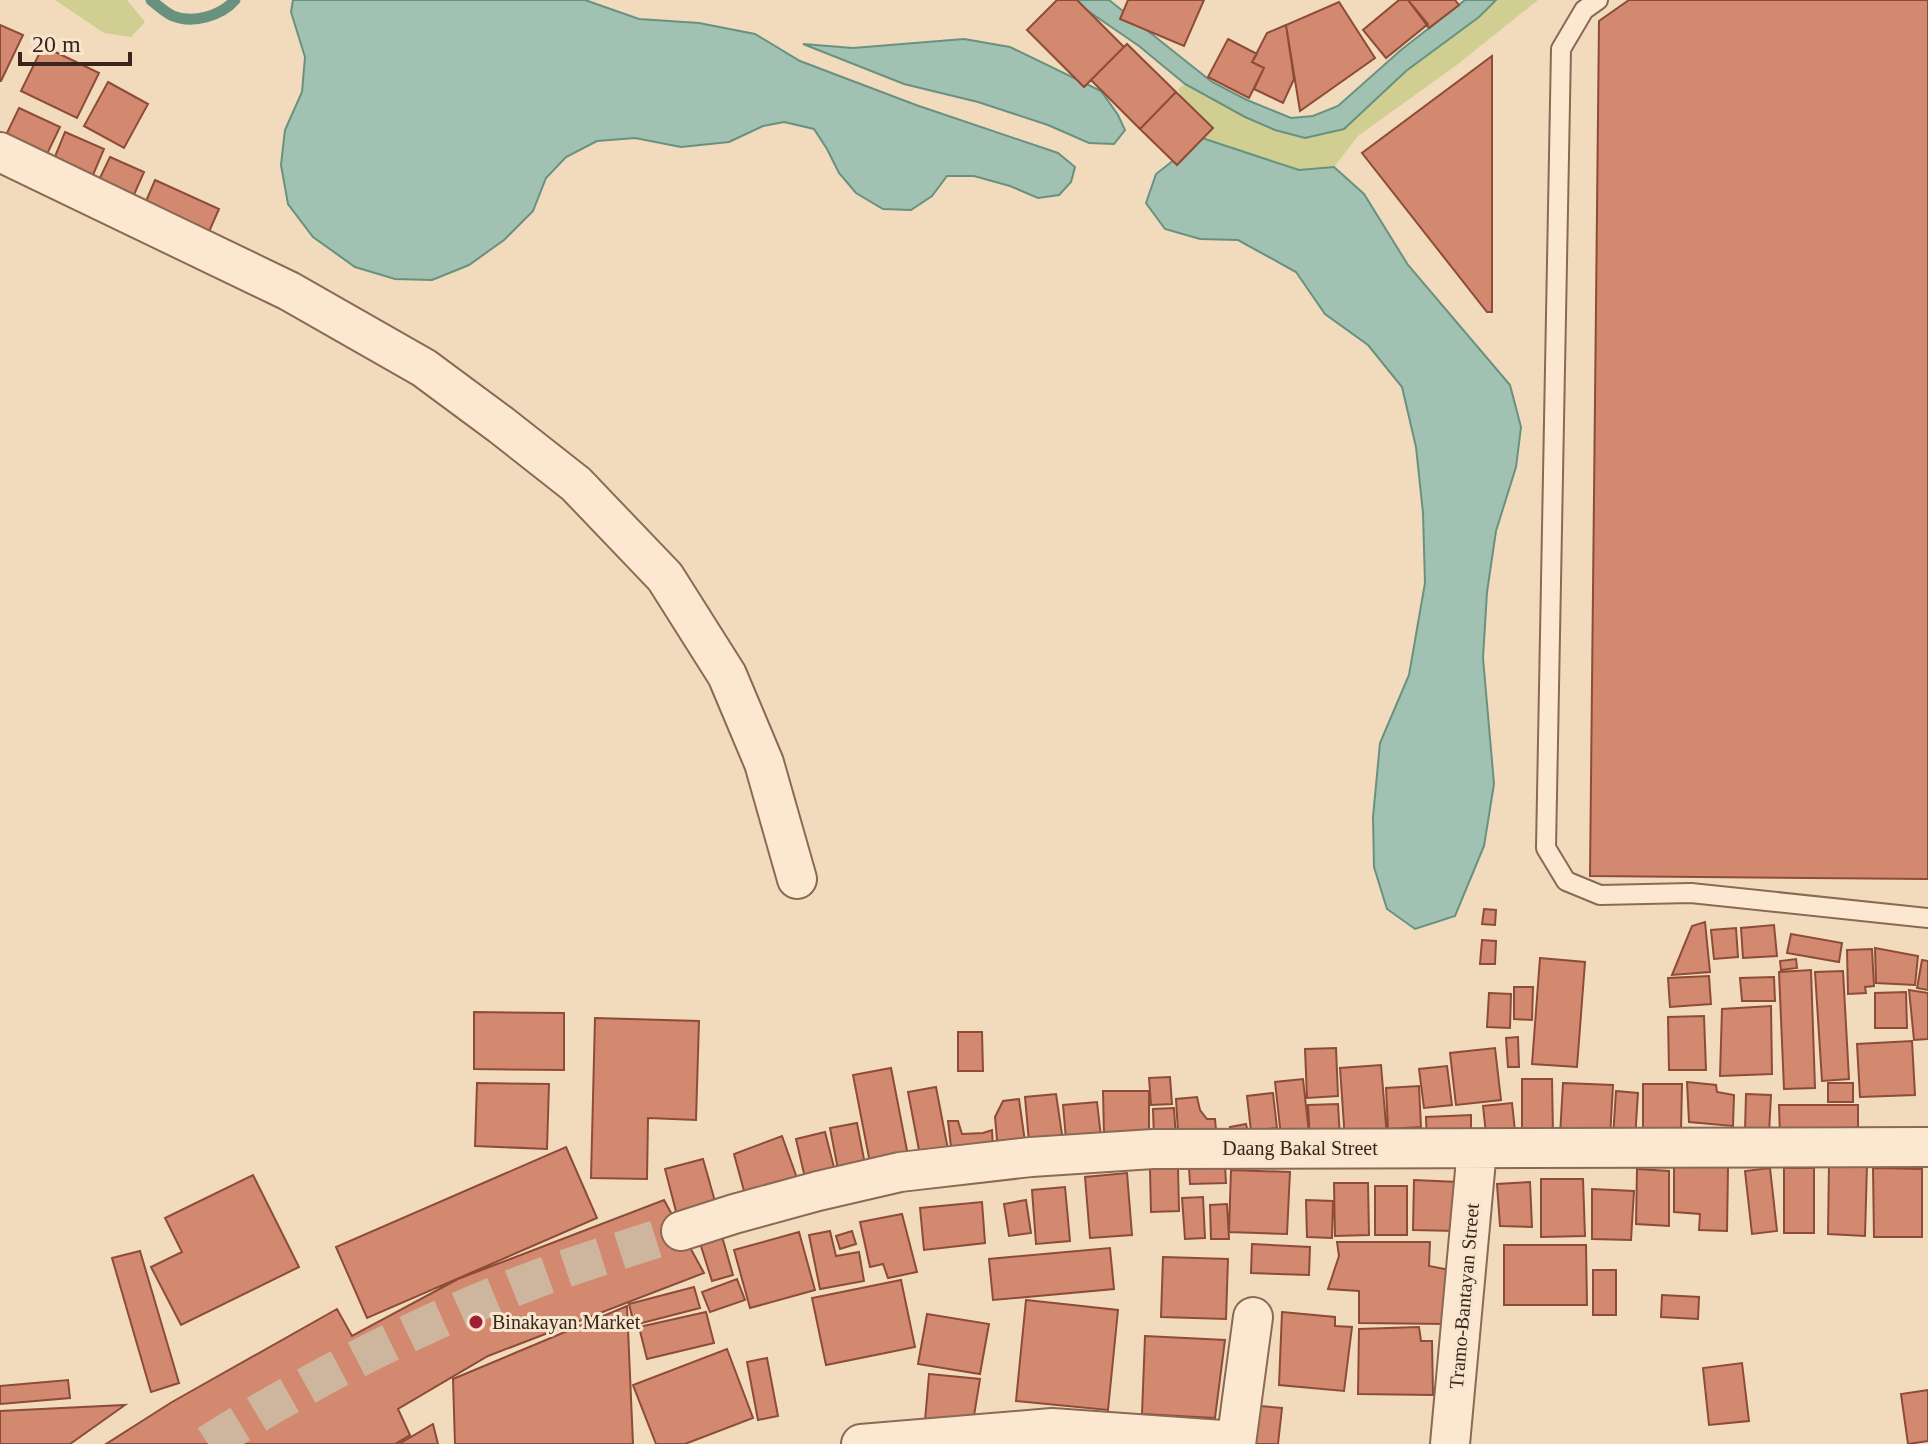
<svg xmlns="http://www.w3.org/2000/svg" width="1928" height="1444" font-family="'Times New Roman',serif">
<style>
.green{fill:#d0ce90}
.water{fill:#a1c2b3;stroke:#689180;stroke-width:2}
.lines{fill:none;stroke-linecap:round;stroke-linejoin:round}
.stream{stroke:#689180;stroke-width:11}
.building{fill:#d3896f;stroke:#8c4c38;stroke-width:2}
.street-tunnel{stroke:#cdb69d;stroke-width:38;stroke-dasharray:38 19;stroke-linecap:butt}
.lane-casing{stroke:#8b6954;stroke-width:22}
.street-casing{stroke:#8b6954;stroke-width:42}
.lane{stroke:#fce8d0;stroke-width:18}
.street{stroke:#fce8d0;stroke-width:38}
.poi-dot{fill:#9f1f34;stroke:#f8e5cd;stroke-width:3}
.labels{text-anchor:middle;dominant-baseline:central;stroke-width:6;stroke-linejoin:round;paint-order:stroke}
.street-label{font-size:20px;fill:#39251b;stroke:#f8e5cd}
.poi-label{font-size:20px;fill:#39251b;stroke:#f8e5cd;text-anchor:start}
</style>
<rect width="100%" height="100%" fill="#f2dabd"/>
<!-- green -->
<path class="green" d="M55,0h72l18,22 -14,15 -27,-4z
M1496,0h42l-80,64 -100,72 -24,31 -35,3 -97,-32 -24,-49 7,-5 60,33 30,13 29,8 102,-67 73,-54z"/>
<!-- water -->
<path class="water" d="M293,0h292l54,19 60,4 56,11 45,27 116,44 142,48 17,14 -4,15 -12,13 -21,3 -28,-12 -36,-10h-27l-15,20 -21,14 -28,-1 -27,-16 -17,-20 -12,-24 -13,-20 -30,-7 -21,4 -34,16 -48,5 -46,-9 -38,3 -31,16 -20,21 -13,33 -29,29 -35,25 -37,15 -37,-1 -40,-12 -42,-30 -25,-33 -7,-39 4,-35 17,-38 3,-35 -14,-45z
M1072,0h37l103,82 35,18 44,18 22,-2 25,-10 63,-56 64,-50h31l-17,17 -73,54 -62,58 -39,9 -30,-8 -30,-13 -60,-33 -46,-38z
M964,39l46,8 91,44 17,24 7,15 -11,14 -25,-1 -41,-18 -70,-23 -74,-18 -101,-40 50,4z
M1202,138l97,32 35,-3 30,27 44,71 102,120 11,42 -5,40 -20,64 -9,61 -4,66 11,126 -10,62 -29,70 -40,13 -28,-20 -13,-42 -1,-50 7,-74 29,-68 16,-92 -2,-70 -7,-66 -14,-60 -34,-42 -43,-31 -29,-42 -58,-32 -38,-1 -35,-10 -19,-26 10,-29z"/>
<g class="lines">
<!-- stream -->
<path class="stream" d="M151,0c6,5 15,13 22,16 20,8 48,0 62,-16"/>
</g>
<!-- building -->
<path class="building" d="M1057,0h20l47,47 -40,40 -57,-57z
M1128,0h76l-20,46 -64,-27z
M1399,0h9l20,24 -42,34 -23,-28z
M1408,0h47l4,5 -30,23z
M1629,0h299v879l-338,-3 9,-855z
M1339,2l36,56 -75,53 -14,-86z
M0,25l23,10 -22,46h-1z
M1286,25l8,54 -11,24 -29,-14 10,-21 -12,-6 15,-29z
M1228,39l29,15 -5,8 12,6 -15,30 -41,-21z
M1127,44l49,48 -36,37 -49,-49z
M43,46l56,27 -22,45 -56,-27z
M1492,56v256h-5l-125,-159z
M108,82l40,22 -24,44 -40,-22z
M1176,92l37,36 -36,37 -37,-36z
M19,108l41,19 -13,27 -41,-19z
M65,132l39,17 -11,26 -39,-16z
M110,157l34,15 -11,25 -35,-15z
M155,180l64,29 -11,25 -64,-28z
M1484,909l12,1 -1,15 -13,-1z
M1705,922l5,50 -38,3 20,-49z
M1774,925l3,31 -34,2 -2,-30z
M1736,928l2,29 -24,2 -3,-29z
M1791,934l51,9 -3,19 -52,-9z
M1482,940l14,1 -1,23h-15z
M1875,948l43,8 -3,29 -39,-2z
M1872,949l2,37 -9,1 1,6 -18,1 -1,-44z
M1540,958l45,4 -8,105 -45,-3z
M1796,959l1,9 -16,2 -1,-9z
M1922,960l6,1v29l-11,-2z
M1811,970l4,118 -31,1 -5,-117z
M1843,971l6,108 -27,2 -7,-109z
M1709,976l2,28 -41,3 -2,-29z
M1774,977l1,24h-33l-2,-23z
M1514,987h19l-1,33 -18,-1z
M1909,990l19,3v46l-14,1z
M1906,992l1,36h-32v-35z
M1489,993l22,1 -1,34 -23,-1z
M1771,1006l1,68 -52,2 2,-67z
M474,1012l90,1v57l-90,-1z
M1704,1016l2,54h-37l-1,-53z
M595,1018l104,3 -3,99 -48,-2 -1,61 -56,-1z
M958,1032h24l1,39h-25z
M1518,1037l1,30h-11l-2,-29z
M1912,1041l3,54 -55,2 -3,-53z
M1336,1048l2,48 -31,2 -2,-49z
M1495,1048l6,52 -45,5 -6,-52z
M1381,1065l6,72 -42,3 -5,-72z
M1447,1066l5,39 -28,3 -5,-39z
M891,1068l19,98 -38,7 -19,-98z
M1170,1077l2,27 -21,1 -2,-27z
M1303,1079l6,54 -28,3 -6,-54z
M1522,1079h30l1,54h-31z
M1687,1082l29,3 1,7 17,3 -1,31 -44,-4z
M477,1083l72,1 -2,65 -72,-3z
M1563,1083l50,2 -3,53 -50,-2z
M1828,1083h25v19h-25z
M1643,1084h39l-1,47h-38z
M1419,1086l2,41 -33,2 -2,-41z
M936,1087l14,73 -28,6 -14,-74z
M1103,1091h46v44h-45z
M1616,1091l22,2 -3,46 -22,-1z
M1273,1093l4,35 -26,3 -4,-35z
M1056,1094l7,47 -34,1 -4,-45z
M1746,1094l25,1 -2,38 -24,-2z
M1197,1097l3,13 7,9h8l1,11 -38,2 -2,-33z
M1019,1099l7,50 -28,2 -3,-34 8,-16z
M1097,1102l4,35 -35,2 -3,-34z
M1512,1103l4,37 -29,3 -4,-37z
M1338,1104l2,34 -30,2 -2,-35z
M1779,1105h79v31h-78z
M1174,1108l2,31 -22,1 -1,-31z
M1471,1115v28l-44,1 -1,-27z
M948,1121h10l4,13 21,-1 9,-3 1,21 -41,4z
M857,1123l11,57 -27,5 -11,-57z
M1246,1124l4,17 -16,3 -4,-17z
M825,1132l13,51 -30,8 -12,-52z
M782,1136l16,45 -51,21 -13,-48z
M566,1147l31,71 -230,100 -31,-71z
M703,1159l15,53 -39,11 -14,-54z
M1829,1163l38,1 -2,72 -37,-2z
M1674,1165l54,2 -1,64 -28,-1 1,-16 -26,-2z
M1225,1166l1,17 -36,1 -1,-16z
M1178,1168l1,43 -28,1 -1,-43z
M1770,1168l7,63 -25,3 -7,-63z
M1784,1168h30v65h-30z
M1873,1168l49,1v68h-48z
M1637,1169l32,2v55l-33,-2z
M1231,1170l59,2 -3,62 -58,-2z
M1127,1173l5,62 -42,3 -5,-61z
M253,1175l46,92 -118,58 -30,-58 31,-15 -17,-34z
M1541,1179h42l2,57 -44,1z
M1414,1180l44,2 -2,49 -43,-1z
M1530,1182l2,45 -32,-1 -3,-42z
M1334,1183h34l1,52 -34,1z
M1375,1186h32v49h-32z
M1065,1187l5,54 -34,3 -4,-54z
M1592,1189l42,2 -3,49 -39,-1z
M1203,1197l2,41 -20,1 -3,-41z
M664,1200l40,73 -216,83 -90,53 12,26 -15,9h-289l66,-42 165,-93 15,27 106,-57z
M1026,1200l5,33 -22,3 -5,-32z
M1306,1200l27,1 -1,37 -25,-1z
M982,1202l3,41 -61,7 -4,-42z
M1227,1204l2,35h-18l-1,-34z
M902,1214l15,58 -29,6 -5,-14 -13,3 -10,-45z
M830,1231l6,25 23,-4 5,29 -44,8 -11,-54z
M852,1231l4,13 -16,5 -4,-13z
M799,1232l16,58 -65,18 -16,-58z
M721,1233l12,42 -21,6 -13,-41z
M1337,1242h93l-1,24 21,4 -2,54 -89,-1v-32l-31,-2 11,-33z
M1252,1244l58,3 -1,28 -58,-2z
M1504,1245h82l1,60h-83z
M1110,1248l4,41 -121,11 -4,-41z
M140,1251l39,132 -28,9 -39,-134z
M1163,1257l65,2 -2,60 -65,-2z
M1593,1270h23v45h-23z
M737,1279l8,21 -35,12 -8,-20z
M901,1280l14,67 -89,18 -14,-67z
M694,1287l6,21 -66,17 -5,-21z
M1662,1295l37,2 -1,22 -37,-2z
M1026,1300l92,10 -10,100 -92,-9z
M627,1306l6,138h-178l-2,-65z
M706,1312l8,31 -67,16 -8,-32z
M1282,1312l53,5v9l17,1 -8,64 -65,-6z
M927,1314l62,10 -9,50 -62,-10z
M1419,1327l2,14h11l1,54 -75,-1 1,-65z
M1145,1336l80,4 -10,78 -73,-4z
M727,1349l26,69 -68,26h-29l-23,-59z
M767,1358l11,58 -20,4 -11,-58z
M1742,1363l7,58 -40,4 -6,-57z
M929,1374l51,5 -8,49 -47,-7z
M68,1380l2,18 -70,6v-18z
M1928,1390v51l-20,3 -7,-50z
M125,1405l-55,39h-70v-33z
M1248,1405l34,3 -4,36h-34z
M433,1424l5,20h-39z"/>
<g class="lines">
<!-- street-tunnel -->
<path class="street-tunnel" d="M208,1444c98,-62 202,-115 310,-158 53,-21 109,-37 163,-55"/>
<defs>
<path id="lane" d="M1598,0l-14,10 -23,39 -15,799 20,33 34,14 91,-2 237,25"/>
<path id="street" d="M0,152l289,139 135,77 77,57 75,59 89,93 62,98 37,88 33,116
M681,1231l53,-17 84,-23 82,-19 131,-15 122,-8 775,-2
M861,1444l191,-16 184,13
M1236,1444l17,-127
M1450,1444l27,-295"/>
</defs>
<!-- lane casing -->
<use href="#lane" class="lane-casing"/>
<!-- street casing -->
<use href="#street" class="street-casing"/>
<!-- lane -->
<use href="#lane" class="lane"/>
<!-- street -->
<use href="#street" class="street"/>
</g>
<!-- markers -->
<circle class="poi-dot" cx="476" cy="1322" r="8"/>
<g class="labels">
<!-- street labels -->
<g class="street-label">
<text x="1300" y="1148">Daang Bakal Street</text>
<text transform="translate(1464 1296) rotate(-85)">Tramo-Bantayan Street</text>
</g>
<!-- poi labels -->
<g class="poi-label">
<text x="492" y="1322">Binakayan Market</text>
</g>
</g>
<!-- scale -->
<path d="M20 52v12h110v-12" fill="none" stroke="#39251b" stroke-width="4"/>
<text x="32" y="52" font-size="24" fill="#39251b" stroke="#f8e5cd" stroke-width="6" paint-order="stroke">20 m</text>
</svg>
